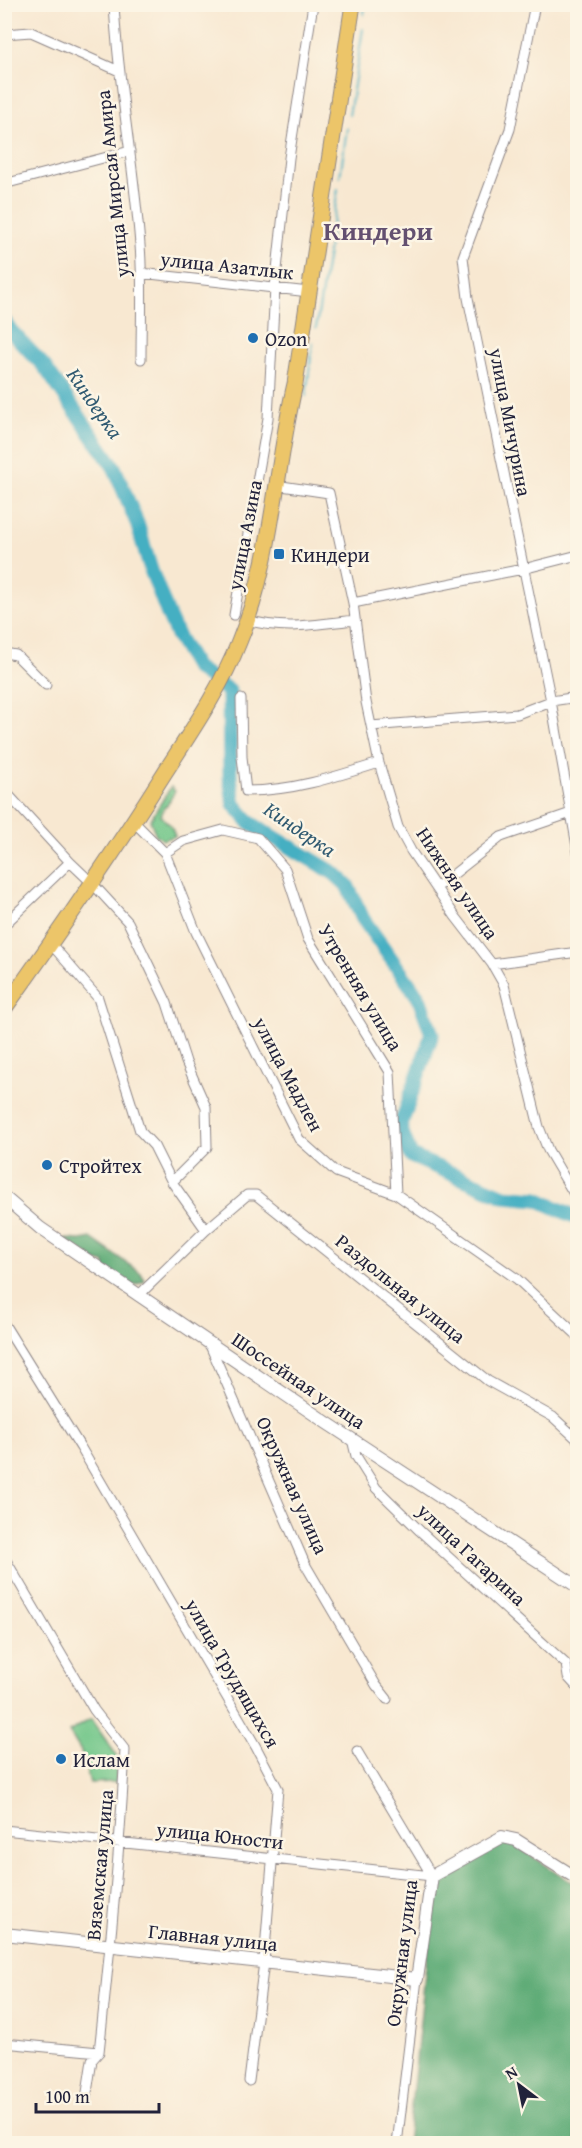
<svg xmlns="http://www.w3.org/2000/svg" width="582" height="2148" font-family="'Gentium Book Plus',serif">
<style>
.green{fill:#74c78b;stroke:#4b7463;stroke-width:1.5}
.forest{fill:#5fac77;stroke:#406759;stroke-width:1.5}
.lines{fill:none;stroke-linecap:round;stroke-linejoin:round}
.stream{stroke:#44afc2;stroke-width:2}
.river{stroke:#44afc2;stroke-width:15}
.minor-casing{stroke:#8d8586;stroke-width:11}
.tertiary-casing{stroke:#8d8586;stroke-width:14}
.primary-casing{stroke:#8d8586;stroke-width:17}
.minor{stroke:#fff;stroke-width:9}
.tertiary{stroke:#fff;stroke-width:12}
.primary{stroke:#ecc569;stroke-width:15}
.poi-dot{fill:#1f6fb2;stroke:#fcf5e5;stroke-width:2}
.labels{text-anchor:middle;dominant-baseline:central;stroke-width:5;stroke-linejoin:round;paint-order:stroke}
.street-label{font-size:20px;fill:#22223b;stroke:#fcf5e5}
.poi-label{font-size:20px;fill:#22223b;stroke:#fcf5e5;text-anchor:start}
.water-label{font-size:21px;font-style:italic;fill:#305a71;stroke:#fcf5e5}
.district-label{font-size:26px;font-weight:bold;fill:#635070;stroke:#fcf5e5}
</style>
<rect width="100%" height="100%" fill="#fcf5e5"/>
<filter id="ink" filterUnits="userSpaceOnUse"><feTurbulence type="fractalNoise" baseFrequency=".0167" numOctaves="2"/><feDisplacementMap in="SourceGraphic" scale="12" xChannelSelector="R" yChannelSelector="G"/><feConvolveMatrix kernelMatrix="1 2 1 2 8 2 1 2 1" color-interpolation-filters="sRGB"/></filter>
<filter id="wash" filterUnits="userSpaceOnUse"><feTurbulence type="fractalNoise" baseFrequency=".008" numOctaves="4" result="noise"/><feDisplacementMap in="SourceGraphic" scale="24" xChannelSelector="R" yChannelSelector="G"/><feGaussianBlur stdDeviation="1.35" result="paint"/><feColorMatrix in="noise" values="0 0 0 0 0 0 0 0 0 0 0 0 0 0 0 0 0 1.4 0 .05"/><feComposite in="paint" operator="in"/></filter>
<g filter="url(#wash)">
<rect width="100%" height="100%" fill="#f8e8d1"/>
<!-- green -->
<path class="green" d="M171,787l4,4 -8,14 -4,4 -2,7 10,10 4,10 -12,4 -7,-5 -6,-15z
M91,1719l26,37 -1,26 -26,1 -9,-32 -12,-19z"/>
<!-- forest -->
<path class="forest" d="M91,1238l50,35 4,8 -15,6 -25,-19v-5l-10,-2 -30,-22 15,1z
M508,1840l69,46v257l-170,1 28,-264z"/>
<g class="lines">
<!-- stream -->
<path class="stream" d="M364,15l1,-11
M349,115l14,-86
M340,177l7,-49
M316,328l22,-139
M306,396l7,-54"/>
<!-- river -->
<path class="river" d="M4,321l6,9 34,36 70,101 23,56 14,47 18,47 8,18 19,33 33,23 1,87 4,26 16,19 84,50 13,12 16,34 56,79 13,36 -32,93 11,29 93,40 33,3 41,19"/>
</g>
</g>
<g filter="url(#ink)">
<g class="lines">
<defs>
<path id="minor" d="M114,4c4,81 20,161 26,241 3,38 1,76 1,114
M535,4l-25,125 -47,128 5,41 83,403 27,151
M4,34l27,-2 88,39
M4,184l126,-33
M141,273l168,19
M275,485l54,8 24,110 13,99 13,61 19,64 13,24 44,65 37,48 12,21 35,142 9,23 26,44
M353,603l170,-34 55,-14
M234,615l34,-197 7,-130 14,-130 24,-154
M247,620c38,11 70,4 108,0
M4,653l12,2 30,30
M241,699l1,58 4,34c46,0 89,-14 133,-28
M371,726l146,-12 34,-13 27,-4
M4,790l66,72 22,21 36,39 39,81 19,59 20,45 1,40 -35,35
M134,822l31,31 31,79 103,207 37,33 60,22 121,85 61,57
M165,853l18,-12 40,-11 35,8 27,31 23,70 82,133 6,122
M436,888l65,-51 70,-24
M4,925l66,-63
M51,944l47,54 42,133 14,15 18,36 34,48
M492,964l86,-12
M138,1296l68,-66 41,-35h9l232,186 65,36 25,23
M4,1324l77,124 175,299 22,42 -14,173 -15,119
M209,1343l96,221 71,121 11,14
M352,1439l4,17 20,32 44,43 146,133 2,13 10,11
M4,1557l90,153 31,40c-5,101 -15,202 -26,302l-7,8 -6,39
M357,1751l75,125
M4,1830l428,46
M4,2043l95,9
M397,2144l20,-165"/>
<path id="tertiary" d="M4,1197l36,31 287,195 251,164
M4,1934l413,45 15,-103 70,-39 14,3 62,39"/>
<path id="primary" d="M4,1009c56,-78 110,-156 161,-237 27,-42 56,-84 74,-130 34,-82 36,-173 56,-258l58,-380"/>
</defs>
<!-- minor casing -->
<use href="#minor" class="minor-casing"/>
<!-- tertiary casing -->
<use href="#tertiary" class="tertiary-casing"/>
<!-- primary casing -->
<use href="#primary" class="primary-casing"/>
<!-- minor -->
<use href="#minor" class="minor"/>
<!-- tertiary -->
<use href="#tertiary" class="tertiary"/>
<!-- primary -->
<use href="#primary" class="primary"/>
</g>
</g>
<!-- markers -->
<g class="poi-dot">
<circle cx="253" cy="338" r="6"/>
<rect x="273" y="548" width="12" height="12" rx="3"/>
<circle cx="47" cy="1165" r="6"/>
<circle cx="61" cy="1759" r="6"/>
</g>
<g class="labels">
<!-- street labels -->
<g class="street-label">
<text transform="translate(112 184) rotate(-96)">улица Мирсая Амира</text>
<text transform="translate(227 265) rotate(6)">улица Азатлык</text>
<text transform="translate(511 422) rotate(79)">улица Мичурина</text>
<text transform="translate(244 535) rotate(-79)">улица Азина</text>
<text transform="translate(458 883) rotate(56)">Нижняя улица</text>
<text transform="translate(361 987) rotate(59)">Утренняя улица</text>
<text transform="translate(289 1074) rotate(62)">улица Мадлен</text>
<text transform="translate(401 1288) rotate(39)">Раздольная улица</text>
<text transform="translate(299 1380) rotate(34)">Шоссейная улица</text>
<text transform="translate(293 1485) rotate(66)">Окружная улица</text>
<text transform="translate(472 1554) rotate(43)">улица Гагарина</text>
<text transform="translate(233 1673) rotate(60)">улица Трудящихся</text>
<text transform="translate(220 1835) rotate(6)">улица Юности</text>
<text transform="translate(99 1865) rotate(-85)">Вяземская улица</text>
<text transform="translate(213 1937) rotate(6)">Главная улица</text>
<text transform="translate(401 1953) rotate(-83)">Окружная улица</text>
</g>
<!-- poi labels -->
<g class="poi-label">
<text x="265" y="338">Ozon</text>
<text x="291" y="554">Киндери</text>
<text x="59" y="1165">Стройтех</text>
<text x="73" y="1759">Ислам</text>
</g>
<!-- water labels -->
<g class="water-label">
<text transform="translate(95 403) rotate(55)">Киндерка</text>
<text transform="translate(300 829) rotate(34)">Киндерка</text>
</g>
<!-- district labels -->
<g class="district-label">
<text x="378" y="230">Киндери</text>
</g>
</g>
<!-- margin -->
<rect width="582" height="2148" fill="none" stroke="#fcf5e5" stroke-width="24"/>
<!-- north arrow -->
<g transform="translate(519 2085) rotate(328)" stroke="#fcf5e5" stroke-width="4.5" paint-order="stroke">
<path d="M0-4.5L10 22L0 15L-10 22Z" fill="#22223b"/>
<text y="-9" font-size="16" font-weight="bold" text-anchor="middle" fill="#22223b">N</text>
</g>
<!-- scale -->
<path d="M36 2103v9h123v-9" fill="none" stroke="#22223b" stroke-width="3"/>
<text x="45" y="2103" font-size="18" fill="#22223b" stroke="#fcf5e5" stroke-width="4.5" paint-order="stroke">100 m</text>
</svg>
